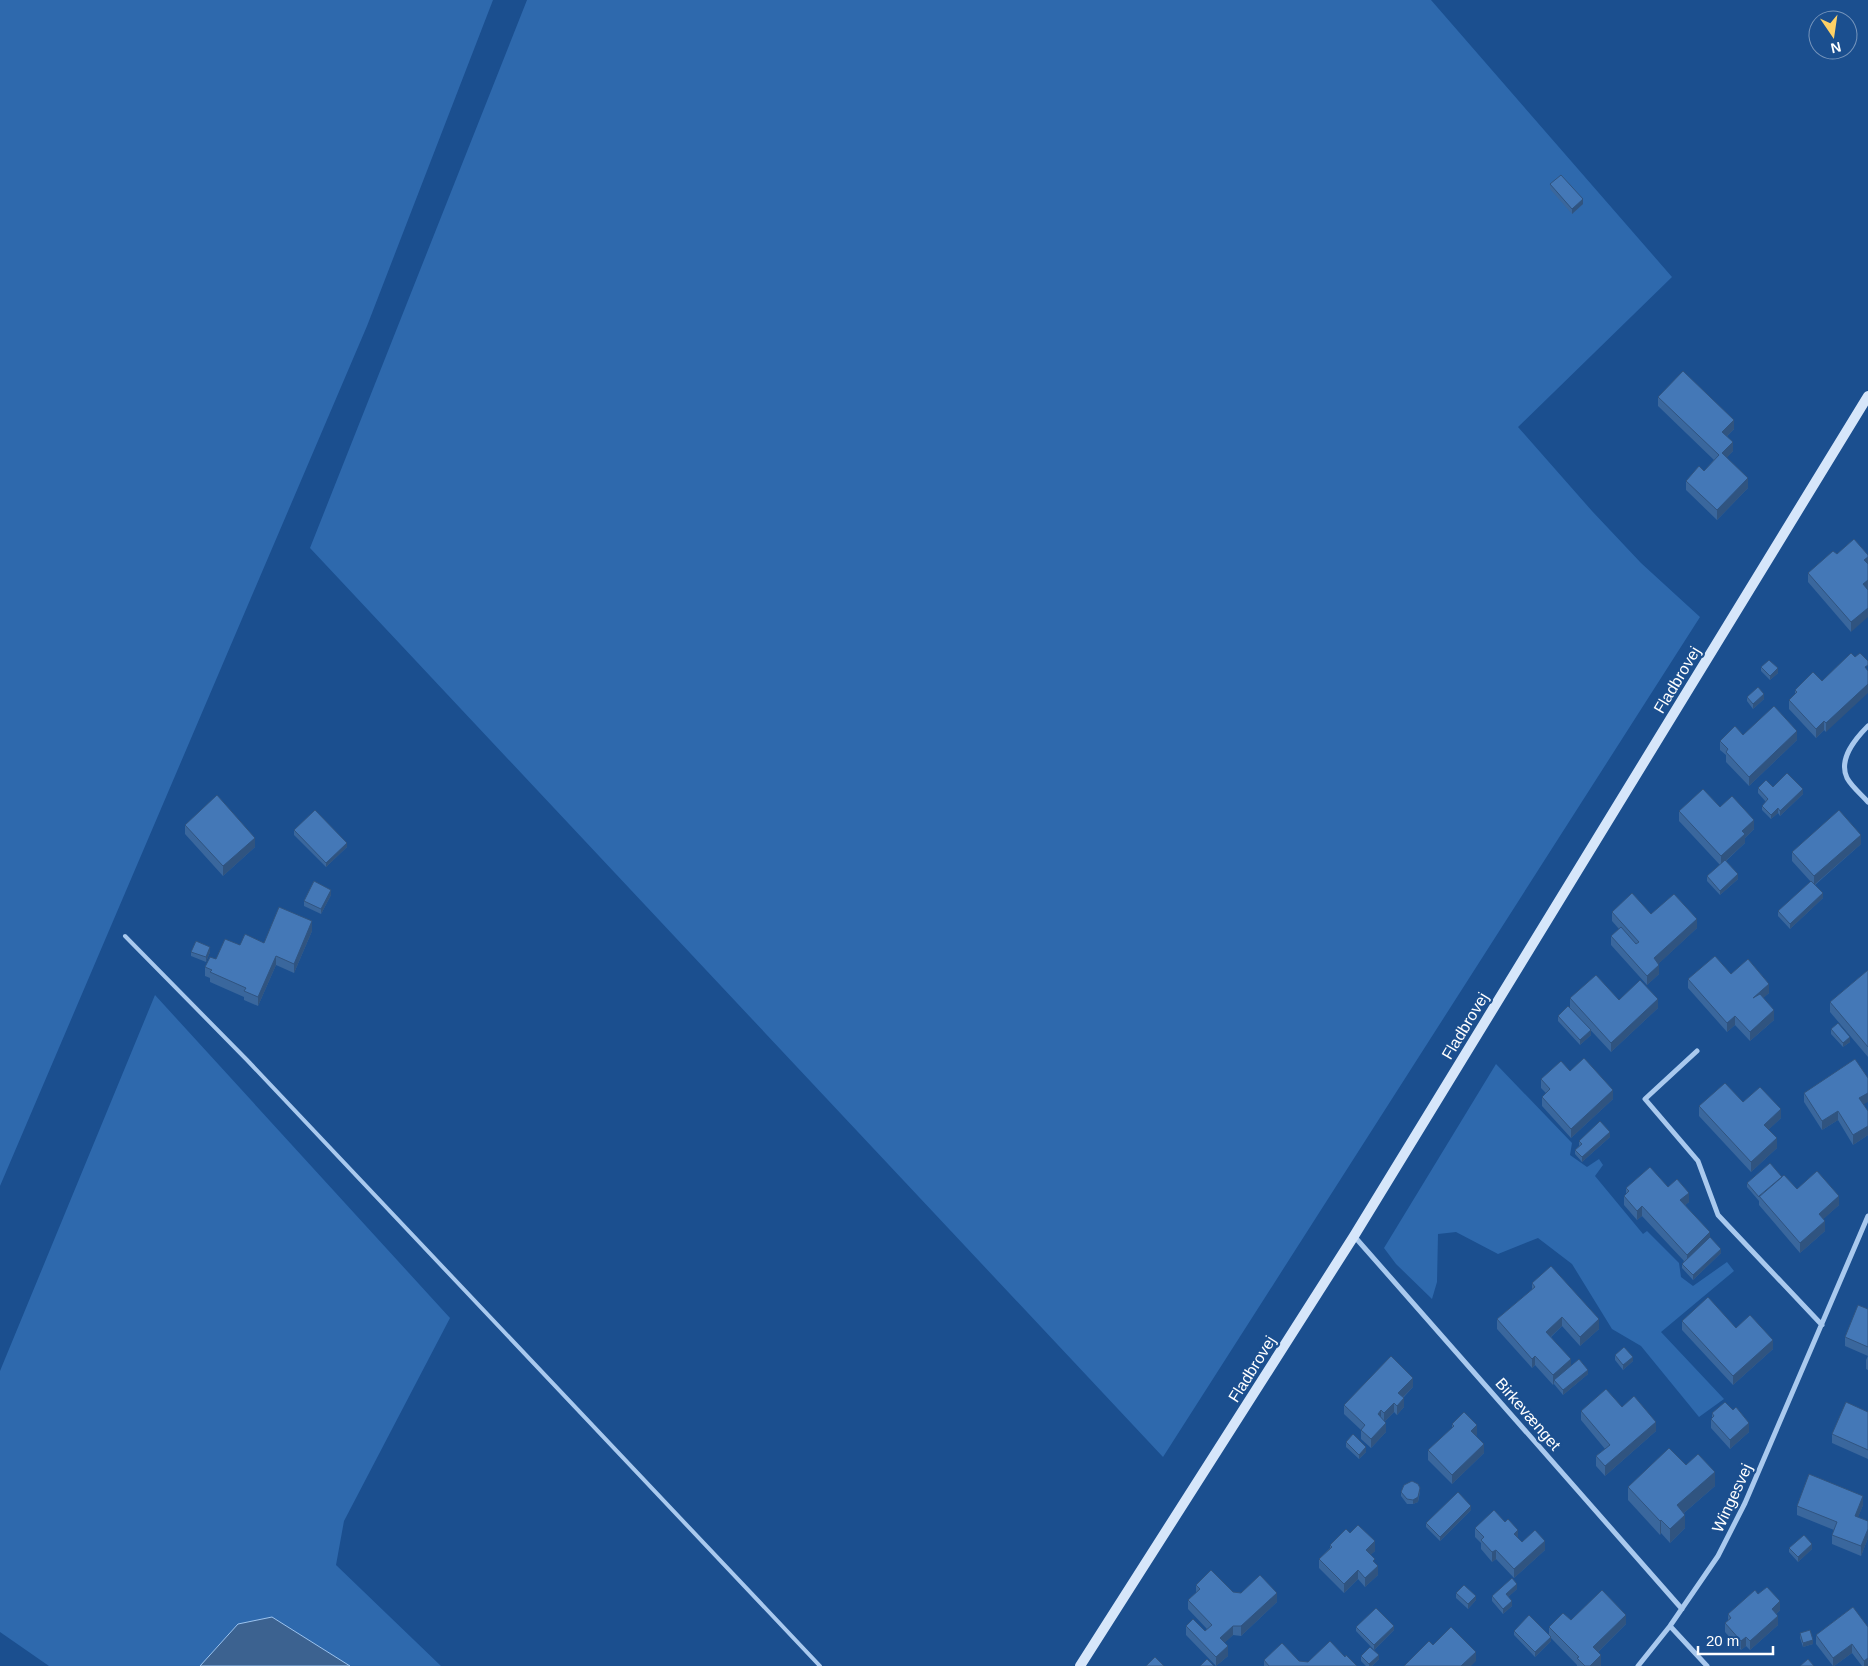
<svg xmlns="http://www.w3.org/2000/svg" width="1868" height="1666" font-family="Arial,sans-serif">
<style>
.green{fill:#2e69ad}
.water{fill:#3c6290;stroke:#9cc4f0}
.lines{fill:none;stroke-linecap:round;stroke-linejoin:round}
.service{stroke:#a9c9ee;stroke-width:4}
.minor{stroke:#a9c9ee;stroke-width:5}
.secondary{stroke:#d6e6fa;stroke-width:10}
.wall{fill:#3a679d}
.shaded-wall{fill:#305480}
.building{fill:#4478b7;stroke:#305480}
.labels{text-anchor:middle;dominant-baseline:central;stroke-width:4.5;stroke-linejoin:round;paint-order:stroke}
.street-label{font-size:16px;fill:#fff;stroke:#1b4f8f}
</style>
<rect width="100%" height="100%" fill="#1b4f8f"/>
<!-- green -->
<path class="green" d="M0,0h493l-126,326 -367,860z
M527,0h904l241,277 -154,150 74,84 49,52 59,54 -537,840 -853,-909z
M155,995l295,323 -106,203 -8,44 105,101h-91l-78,-49 -34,7 -38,42h-151l-49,-34v-261z
M1496,1064l76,79 -2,12 17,12 12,-8 4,6 -8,11 48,58 4,-3 32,32 2,14 12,9 34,-24 7,9 -73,61 63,67 -25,18 -58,-71 -29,-17 -40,-65 -34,-26 -40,16 -42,-22 -18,2 -1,48 -5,17 -36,-35 -12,-16z"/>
<!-- water -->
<path class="water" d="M272,1617l78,49h-150l38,-42z"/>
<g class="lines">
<!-- service -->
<path class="service" d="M125,936l122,124 573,606"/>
<!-- minor -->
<path class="minor" d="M1868,726c-13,13 -30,33 -21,52 5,9 14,16 21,24
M1697,1051l-52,48 53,62 20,54 104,110
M1354,1236l328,373
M1670,1626l37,40
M1638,1666l32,-40 48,-70 27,-53 123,-287"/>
<!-- secondary -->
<path class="secondary" d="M1080,1666l274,-430 514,-840"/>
</g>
<!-- wall -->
<path class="wall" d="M1550,184l33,20 -11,10 -22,-25z
M1658,397l76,32 -7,7 6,15 -7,7 22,30 -31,32 -31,-30v-9l18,-10 10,-11 -56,-54z
M1854,539l-3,93 -43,-50v-9l29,-19z
M1851,653l-25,79 -2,-2 -8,8 -27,-29v-9l6,-6v-4l27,-9z
M1761,667l17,6 -8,7 -9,-9z
M1747,697l17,2 -11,10 -6,-8z
M1743,735l54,5 -48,46 -23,-24v-7l-6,-5v-9z
M1758,788l45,6 -23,22 -2,-3 -7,6 -9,-9v-4l4,-4 -8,-9z
M1720,807l34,22 -9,9v5l-19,18 12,18 -18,16 -13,-14v-5l13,-11 -41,-44v-10z
M185,825l70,22 -32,29 -38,-42z
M294,830l53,17 -21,20 -32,-32z
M1861,844l-46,41 8,13 -33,31 -12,-13v-5l33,-29 -19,-21v-9z
M331,895l-10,19 -17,-8v-5z
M1612,912l39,2 46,14 -39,36 1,10 -12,11 -36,-40v-9l8,-7 -7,-8z
M312,931l-18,42 -18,-8 -18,41 -14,-6v-3l-34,-15v-4l-5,-2v-9l11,-8 48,-16z
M191,952h19l-4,10 -15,-6z
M1868,970v87l-38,-45v-10z
M1731,974l38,19 -6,5 11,22 -24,21 -15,-16 -8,7 -39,-44v-9z
M1570,998l49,2 39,8 -47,44 -41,-44z
M1558,1016l33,19 -11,10 -22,-24z
M1831,1029l19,13 -7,5 -12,-13z
M1541,1079l72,20 -42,39 -29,-32v-9l4,-4 -5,-5z
M1804,1093l60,12 4,6v24l-15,10 -15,-25 -16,10 -18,-28z
M1743,1102l38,16 -13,12 9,18 -26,24 -52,-56v-10z
M1610,1137l-28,25 -7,-8v-4l4,-4v-5z
M1782,1177l15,12 42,16 -16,14 2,12 -25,22 -41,-48v-4l-12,-14v-4z
M1668,1187l21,15 -4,3 25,32 11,16 -28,27 -11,-12v-4l2,-3 -42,-45 -5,4 -13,-15v-9l2,-2v-6z
M1532,1283l67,46 -19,17 -18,-20 -11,11 20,29 17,8 -25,21 -9,-11v-1l-1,2 -18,-20 -3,3 -35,-39v-10l35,-29z
M1868,1309v61l-2,-1v-9l2,-4 -23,-10v-9z
M1682,1321l54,7 37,21 -40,36 -51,-55z
M1615,1355l18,6 -10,9 -8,-10z
M1413,1387l-10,11 1,9 -7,8 -3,-3 -9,9 1,11 -15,16 -10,-9v-9l-17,-16v-9z
M1622,1407l34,24 -51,45 -9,-10v-10l9,-7 -24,-29v-9z
M1868,1412v47l-36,-16v-9z
M1712,1413l37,19 -19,17 -19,-21v-9l1,-1z
M1452,1424l25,11h-1l8,18 -32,31 -24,-24v-10l24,-22z
M1346,1442l20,10 -7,7 -13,-12z
M1686,1465l29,21 -31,27 1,15 -15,15 -9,-10 -1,2 -32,-35v-13z
M1401,1492h19l-2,10 -5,2h-6l-6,-8z
M1863,1505l-5,12 10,4v17l-7,18 -29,-12v-9l2,-5 -37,-15v-9z
M1471,1510l-31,31 -14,-14v-4z
M1475,1528l43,10 4,4 23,8 -31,28 -18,-19 -4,3 -11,-13v-6l-6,-6z
M1350,1533l25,18 -5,4 5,8 3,12 -13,12 -7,-8 -14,14 -25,-25v-9l11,-11v-3z
M1789,1548l23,1 -14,13 -9,-10z
M1196,1585l81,17 -36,34 -8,-1 -9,8 4,13 -12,10 -30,-31v-9l19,5 2,-2 -19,-20v-9l8,-7z
M1517,1589l-9,8 4,9 -9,8 -11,-13v-5z
M1456,1593l20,7 -8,9 -12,-11z
M1758,1594l22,16 -4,4 2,11 -28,25 -4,-4 -5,4 -16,-18v-9l3,-2v-7z
M1853,1607l15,59h-6l-10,-13 -18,13h-1l-17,-22v-9z
M1571,1620l55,4 -28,28 3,13 -1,1h-23v-1l-26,-27v3l-16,16 -21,-22v-4l35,4v-8z
M1356,1627l38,3 -20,20 -18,-19z
M1800,1633l13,11 -10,3 -3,-9z
M1361,1656l18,3 -7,7h-6l-5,-5z
M1345,1657l12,9h-93v-6l44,2z"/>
<!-- shaded-wall -->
<path class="shaded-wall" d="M1583,199v5l-11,10v-5z
M1734,420v9l-12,12v-9z
M1733,442v9l-11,12v-10z
M1748,478v10l-31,32v-10z
M1868,557v9l-4,-6z
M1868,580v10l-5,-6z
M1868,608v9l-17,15v-10z
M1778,668v5l-8,7v-4z
M1868,684v9l-42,39v-9z
M1764,694v5l-11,10v-5z
M1824,721v9l-8,8v-9z
M1797,731v9l-48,46v-9z
M1803,789v5l-23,22v-5z
M1778,808v5l-7,6v-4z
M1754,820v9l-9,9v5l-24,22v-9l21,-25z
M1861,835v9l-47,41v-9z
M255,838v9l-32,29v-10z
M347,843v4l-21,20v-4z
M1738,874v5l-18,16v-4z
M331,890v5l-10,19v-5z
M1823,893v5l-33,31v-5z
M1697,919v9l-43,40v-10z
M312,921v10l-18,42v-9z
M210,947v5l-4,10v-5z
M276,956v9l-18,41v-9z
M1659,965v9l-12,11v-9z
M1769,984v9l-16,14v-9z
M1658,999v9l-47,44v-9z
M1774,1010v10l-24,21v-9z
M1735,1016v9l-8,7v-9z
M1591,1030v5l-11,10v-5z
M1850,1037v5l-7,5v-4z
M1613,1090v9l-42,39v-9z
M1868,1093v9l-9,5v-9z
M1781,1109v9l-17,16v-9z
M1838,1111v9l-16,10v-9z
M1868,1126v9l-15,10v-10z
M1610,1132v5l-28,25v-5z
M1777,1138v10l-26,24v-10z
M1689,1193v9l-9,7v-9z
M1839,1196v9l-20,18v-9z
M1642,1206v10l-5,4v-9z
M1825,1221v10l-25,22v-10z
M1710,1232v10l-23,22v-9z
M1721,1249v4l-28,27v-5z
M1562,1317v9l-16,15v-9z
M1599,1319v10l-19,17v-9z
M1773,1340v9l-40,36v-9z
M1535,1356v9l-3,3v-9z
M1633,1357v4l-10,9v-5z
M1571,1359v9l-17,12v3l-1,2v-10z
M1588,1370v4l-25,21v-5z
M1413,1378v9l-15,15v-9z
M1404,1398v9l-7,8v-9z
M1394,1403v9l-10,10v-9z
M1381,1410v9l-3,-5z
M1656,1422v9l-51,45v-10z
M1386,1423v9l-15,16v-9z
M1749,1423v9l-19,17v-9z
M1477,1425v10l-6,5v-9z
M1484,1444v9l-32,31v-9z
M1366,1447v5l-7,7v-4z
M1715,1472v14l-38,33v-14z
M1420,1488l-2,14 -5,2v-4z
M1863,1496v9l-8,20v-9z
M1471,1506v4l-31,31v-4z
M1685,1515v13l-15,15v-14z
M1661,1520v13l-1,2v-14z
M1868,1529v9l-7,18v-10z
M1518,1530v9l-4,-5z
M1375,1541v10l-9,8v-9z
M1545,1541v9l-31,28v-9z
M1812,1544v5l-14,13v-5z
M1496,1550v9l-4,3v-10z
M1378,1566v9l-13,12v-9z
M1358,1570v9l-14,14v-9z
M1517,1584v5l-11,10v-5z
M1277,1593v9l-36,34v-10z
M1476,1596v4l-8,9v-5z
M1512,1601v5l-9,8v-5z
M1780,1601v9l-8,8v-9z
M1626,1615v9l-33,33v-10z
M1778,1616v9l-28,25v-9z
M1233,1626v9l-13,12v-9z
M1394,1626v4l-20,20v-5z
M1551,1637v4l-16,16v-5z
M1746,1637v9l-5,4v-9z
M1813,1640v4l-10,3v-4z
M1852,1644v9l-18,13h-1v-8z
M1228,1646v10l-12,10v-9z
M1476,1652v9l-5,5h-10z
M1379,1655v4l-7,7h-3v-2z
M1601,1655v10l-1,1h-10z
M1868,1658v8h-4v-5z"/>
<!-- building -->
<path class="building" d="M1561,175l22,24 -11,10 -22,-25z
M1683,371l51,49 -12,12 11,10 -11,11 26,25 -31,32 -31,-29 13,-15 5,5 15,-16 -61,-58z
M1854,539l14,16v2l-4,3 4,4v16l-5,4 5,6v18l-17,14 -43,-49 25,-22 4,3z
M1851,653l4,4 5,-4 8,8v4l-3,2 3,4v13l-42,39 -2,-2 -8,8 -27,-29 8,-8 -2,-2 18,-18 9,9z
M1769,660l9,8 -8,8 -9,-9z
M1758,687l6,7 -11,10 -6,-7z
M1774,706l23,25 -48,46 -23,-25 2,-3 -8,-8 15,-15 8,9z
M1787,773l16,16 -23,22 -2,-3 -7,7 -9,-9 6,-7 -10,-11 8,-8 7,7z
M1703,789l17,18 12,-11 22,24 -12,11 3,3 -24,22 -42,-45z
M217,795l38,43 -32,28 -38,-41z
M315,810l32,33 -21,20 -32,-33z
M1839,810l22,25 -47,41 -22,-24z
M1725,860l13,14 -18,17 -13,-15z
M314,881l17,9 -10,19 -17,-8z
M1811,881l12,12 -33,31 -12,-13z
M1632,893l19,21 23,-20 23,25 -43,39 5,7 -12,11 -36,-40 10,-9 15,17 3,-2 -27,-30z
M279,907l33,14 -18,43 -18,-8 -18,41 -14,-6 2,-3 -36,-16 2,-2 -7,-3 5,-10 6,2 9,-20 15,6 5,-11 19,9z
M196,941l14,6 -4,10 -15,-5z
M1715,956l16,18 17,-15 21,25 -16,14 7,-4 14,16 -24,22 -15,-16 -8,7 -39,-44z
M1868,970v77l-38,-45z
M1596,975l23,25 21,-20 18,19 -47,44 -41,-45z
M1568,1006l23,24 -11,10 -22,-24z
M1838,1023l12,14 -7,6 -12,-14z
M1584,1058l29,32 -42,39 -29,-32 8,-8 -9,-10 20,-18 9,10z
M1855,1059l13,19v15l-9,5 9,13v15l-15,9 -15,-24 -16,10 -18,-28z
M1725,1083l18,19 17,-15 21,22 -17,16 13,13 -26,24 -52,-56z
M1600,1121l10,11 -28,25 -7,-7 7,-6 -3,-3z
M1770,1163l12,14 -23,20 -12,-14z
M1650,1167l18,20 9,-8 12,14 -9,7 30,32 -23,23 -45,-49 -5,5 -13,-15 5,-5 -3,-3z
M1817,1171l22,25 -20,18 6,7 -25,22 -41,-47 25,-21 13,14z
M1710,1237l11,12 -28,26 -11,-11z
M1551,1266l48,53 -19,18 -18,-20 -16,15 25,27 -18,16 -18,-19 -3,3 -35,-40 38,-32 -3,-4z
M1708,1297l28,31 14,-13 23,25 -40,36 -51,-55z
M1858,1305l10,4v38l-23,-10z
M1624,1347l9,10 -10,8 -8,-10z
M1391,1356l22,22 -15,15 6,5 -7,8 -3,-3 -10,10 -3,-3 -3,4 8,9 -15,16 -10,-9 4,-5 -21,-20z
M1579,1359l9,11 -25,20 -9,-10z
M1606,1389l16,18 12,-11 22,26 -51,44 -9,-10 14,-11 -29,-34z
M1725,1402l8,8 3,-3 13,16 -19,17 -19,-21 3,-3 -2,-3z
M1846,1402l22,10v38l-36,-16z
M1464,1412l13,13 -6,6 13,13 -32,31 -24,-25 26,-24 -2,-2z
M1353,1434l13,13 -7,8 -13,-13z
M1669,1448l17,17 12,-11 17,18 -38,33 8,10 -15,14 -9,-9 -1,1 -32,-34z
M1809,1474l54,22 -8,20 13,5v8l-7,17 -29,-11 5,-13 -40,-16z
M1412,1481l6,3 2,4 -2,9 -5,3 -6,-1 -6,-7 3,-7z
M1458,1492l13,14 -31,31 -14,-14z
M1494,1510l11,12 3,-3 10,11 -4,4 8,8 13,-12 10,11 -31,28 -18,-19 -4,2 -11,-12 3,-3 -9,-9z
M1358,1525l17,16 -9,9 9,9 -2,2 5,5 -13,12 -7,-8 -14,14 -25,-25 13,-12 -2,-2 16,-16 4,4z
M1804,1535l8,9 -14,13 -9,-9z
M1211,1570l22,22 8,1 19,-18 17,18 -36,33h-8l-13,12 8,8 -12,11 -30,-31 7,-7 12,12 7,-6 -24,-25 12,-11 -4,-4z
M1512,1578l5,6 -11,10 6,7 -9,8 -11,-13z
M1464,1585l12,11 -8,8 -12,-11z
M1767,1587l13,14 -8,8 6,7 -28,25 -4,-4 -5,4 -16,-18 6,-5 -3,-4 27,-24 3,4z
M1602,1590l24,25 -33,32 8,8 -11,11h-5l-8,-8 2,-1 -30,-30 14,-14 8,7z
M1853,1607l15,20v31l-4,3 -12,-17 -19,14 -17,-23z
M1376,1608l18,18 -20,19 -18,-18z
M1529,1615l22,22 -16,15 -21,-21z
M1451,1627l25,25 -15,14h-57l25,-25 4,4z
M1810,1630l3,10 -10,3 -3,-10z
M1330,1641l15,16 1,-2 11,11h-88l-5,-6 18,-17 17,18 9,1z
M1370,1647l9,8 -10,9 -8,-8z
M1155,1657l9,9h-18z
M1207,1659l7,7h-14z
M1808,1659l6,7h-14z"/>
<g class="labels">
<!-- street labels -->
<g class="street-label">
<text transform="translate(1677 680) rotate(-59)">Fladbrovej</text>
<text transform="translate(1465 1026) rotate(-59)">Fladbrovej</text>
<text transform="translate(1252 1369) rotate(-58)">Fladbrovej</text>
<text transform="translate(1528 1414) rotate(49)">Birkevænget</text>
<text transform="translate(1732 1498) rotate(-65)">Wingesvej</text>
</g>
</g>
<!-- north arrow -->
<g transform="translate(1833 35) rotate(167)"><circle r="24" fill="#1b4f8f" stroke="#7695bc"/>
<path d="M0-4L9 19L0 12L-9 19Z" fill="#ffd166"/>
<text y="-8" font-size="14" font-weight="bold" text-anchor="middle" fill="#ffffff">N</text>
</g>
<!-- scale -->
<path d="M1698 1646v8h75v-8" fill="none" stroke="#ffffff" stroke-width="2.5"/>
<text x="1706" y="1646" font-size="15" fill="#ffffff" stroke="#1b4f8f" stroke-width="4" paint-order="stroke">20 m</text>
</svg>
